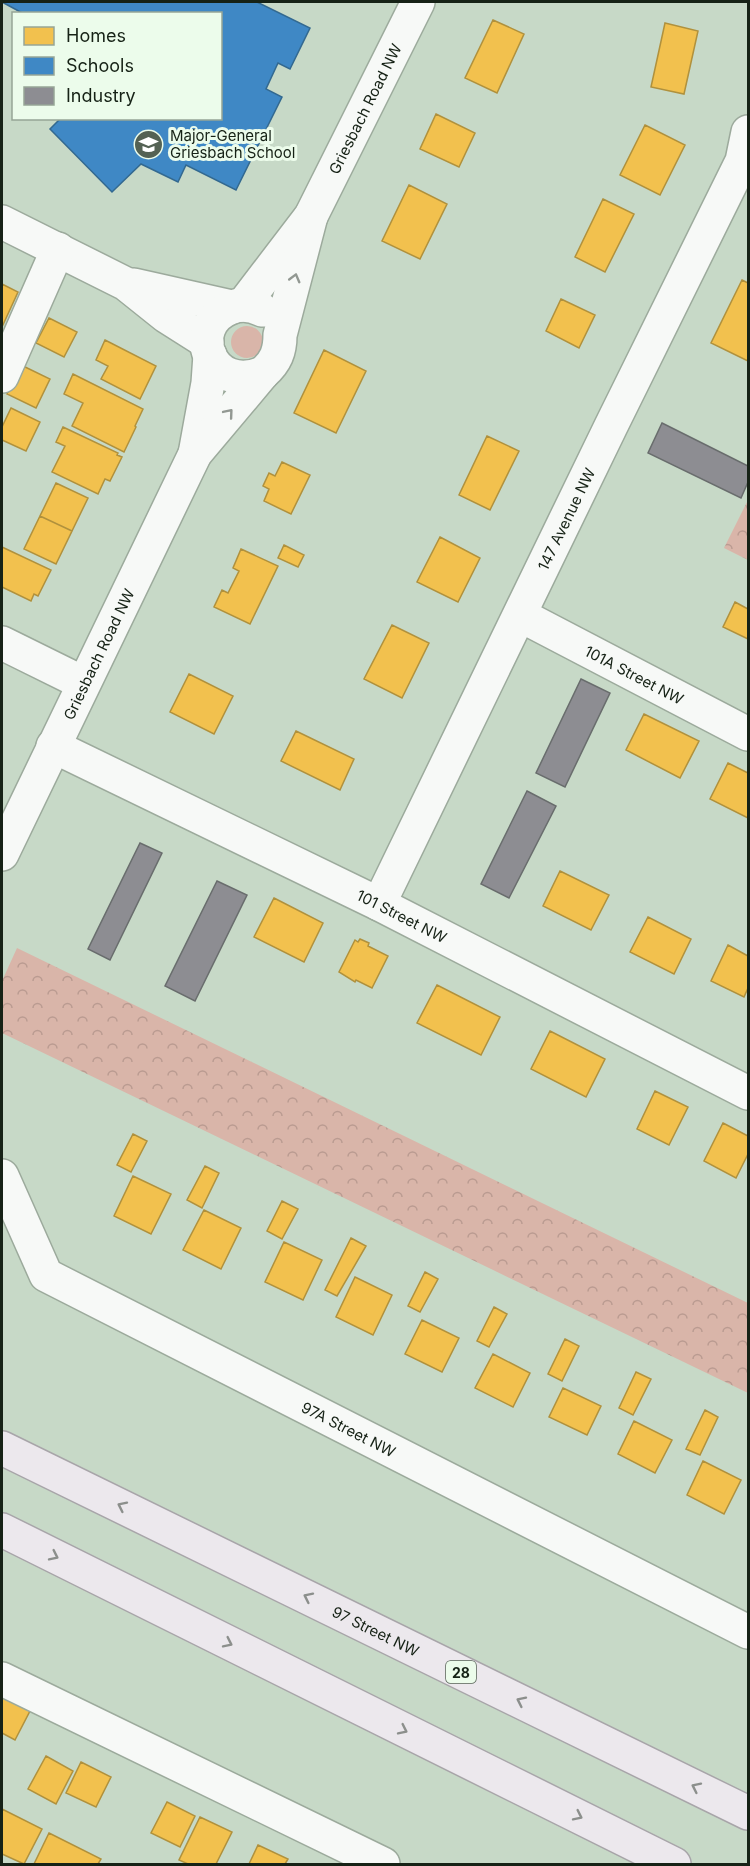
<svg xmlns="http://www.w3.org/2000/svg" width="750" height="1866" font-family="Inter,sans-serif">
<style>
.green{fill:#d9b5a9}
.park{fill:url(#park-crowns)}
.homes{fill:#f2c14e;stroke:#b0913d;stroke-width:1.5}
.schools{fill:#3f88c5;stroke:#336990;stroke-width:1.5}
.industry{fill:#8d8d92;stroke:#696d6d;stroke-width:1.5}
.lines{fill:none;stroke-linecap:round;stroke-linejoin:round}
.minor-casing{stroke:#9caa9c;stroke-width:36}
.major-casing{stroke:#a8a5a9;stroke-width:36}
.minor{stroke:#f7f9f7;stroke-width:33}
.major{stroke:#ece8ed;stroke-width:33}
.oneway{stroke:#929892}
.oneway2{stroke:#8c8f8c}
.labels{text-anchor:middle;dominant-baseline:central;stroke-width:6;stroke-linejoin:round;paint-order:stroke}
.shield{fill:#ecfceb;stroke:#566356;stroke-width:1.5}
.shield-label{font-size:14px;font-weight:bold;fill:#162216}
.street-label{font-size:15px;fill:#162216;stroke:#ecfceb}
.poi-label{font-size:15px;fill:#162216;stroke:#ecfceb;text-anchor:start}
</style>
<defs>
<pattern id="park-crowns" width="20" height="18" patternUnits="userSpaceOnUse" patternTransform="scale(1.5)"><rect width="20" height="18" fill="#d9b5a9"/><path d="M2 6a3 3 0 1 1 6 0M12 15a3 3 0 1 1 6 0" fill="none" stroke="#ba9b91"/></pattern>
</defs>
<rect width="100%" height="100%" fill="#c7d9c7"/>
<!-- green -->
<path class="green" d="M231 342a16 16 0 1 1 32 0a16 16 0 1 1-32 0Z"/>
<!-- park -->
<path class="park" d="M748,500v60l-24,-12z
M17,948l731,355v90l-746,-360v-52z"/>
<!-- homes -->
<path class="homes" d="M493,20l31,14 -27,59 -32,-15z
M665,23l33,8 -14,63 -33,-7z
M436,114l39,19 -16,34 -39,-18z
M645,125l40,20 -25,50 -40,-20z
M409,185l38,19 -27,55 -38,-18z
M603,199l31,15 -29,58 -30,-15z
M742,280l6,3v78l-37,-18z
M2,284l16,8 -16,35z
M561,299l34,16 -16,33 -33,-17z
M49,318l28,14 -13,25 -28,-14z
M105,340l51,26 -16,33 -39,-20 7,-13 -12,-6z
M324,350l42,21 -30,62 -42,-20z
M21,365l29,14 -14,29 -29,-14z
M73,374l70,35 -8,17 1,1 -12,25 -52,-26 11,-23 -19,-9z
M11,408l29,14 -14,29 -24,-11v-13z
M63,427l55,26 -1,2 5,2 -12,24 -5,-2 -7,15 -46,-22 13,-26 -9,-4z
M487,436l32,15 -29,59 -31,-15z
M282,462l28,13 -19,39 -27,-13 5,-12 -6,-3 6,-13 6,3z
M56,483l32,15 -16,33 -32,-15z
M40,516l32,15 -16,33 -32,-15z
M440,537l40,21 -22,44 -41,-20z
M284,545l20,10 -6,12 -20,-9z
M2,547l49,23 -13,26 -4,-2 -3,7 -29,-14z
M241,549l37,17 -28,58 -36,-17 8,-17 6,3 11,-22 -6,-3z
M735,602l13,7v30l-25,-12z
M392,625l37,18 -27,55 -38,-19z
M189,674l44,22 -19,38 -44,-22z
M644,714l55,27 -19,37 -54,-28z
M296,731l58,28 -14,31 -59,-29z
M728,763l20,10v45l-38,-19z
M560,871l49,24 -18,35 -48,-24z
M274,898l49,25 -19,39 -50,-25z
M648,917l43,22 -17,35 -44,-22z
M360,939l9,4 -1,3 20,10 -16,32 -16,-8 -1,2 -16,-10 16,-32 3,2z
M728,945l20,11v32l-4,9 -33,-16z
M437,985l63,32 -19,38 -64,-32z
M550,1031l55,28 -19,38 -55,-28z
M655,1091l33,16 -19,38 -32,-16z
M723,1123l25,13v18l-12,24 -32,-17z
M133,1134l14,7 -16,31 -14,-7z
M205,1166l14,7 -17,35 -15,-8z
M133,1176l38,18 -20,40 -37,-18z
M282,1201l16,8 -16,30 -15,-8z
M204,1210l37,18 -20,41 -38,-19z
M351,1238l15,8 -29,50 -12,-6z
M284,1242l38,18 -19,40 -38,-18z
M425,1272l13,7 -18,33 -12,-6z
M355,1277l37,18 -19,40 -37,-18z
M494,1307l13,7 -18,33 -12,-6z
M422,1320l37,18 -17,34 -37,-18z
M565,1339l14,7 -17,35 -14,-7z
M493,1354l37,19 -17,34 -38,-19z
M636,1372l15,7 -18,36 -14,-7z
M563,1388l38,18 -14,29 -38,-18z
M705,1410l13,7 -18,38 -14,-6z
M634,1421l38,19 -17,33 -37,-19z
M703,1461l38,19 -17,34 -37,-19z
M4,1695l27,14 -16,31 -13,-7v-34z
M46,1756l27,15 -17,33 -28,-15z
M81,1762l30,15 -15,30 -30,-14z
M167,1802l28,14 -15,31 -29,-14z
M2,1809l40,20 -18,35 -22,-10z
M200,1817l32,15 -16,32h-28l-9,-4z
M49,1833l52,26 -3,5h-64z
M258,1845l30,14 -3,5h-36z"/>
<!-- schools -->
<path class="schools" d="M2,2h255l53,26 -20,41 -12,-6 -12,26 16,8 -46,93 -50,-25 -8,17 -37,-18 -29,28 -62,-63 11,-11h159v-104h-196z"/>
<!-- industry -->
<path class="industry" d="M662,423l86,43v16l-7,16 -93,-45z
M581,679l29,14 -45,94 -29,-14z
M527,791l29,15 -47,92 -28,-14z
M140,843l22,10 -52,107 -22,-11z
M217,881l30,14 -52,106 -30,-15z"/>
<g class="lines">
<defs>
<g id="minor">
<path d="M2,222l124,62 40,32 41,26"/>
<path d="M134,285l98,22"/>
<path id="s1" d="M243,305l68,-89 107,-214"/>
<path d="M262,310c-10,-5 -21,-7 -32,-2 -45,18 -20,87 33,65"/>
<path d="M2,376l56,-127"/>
<path d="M195,454l13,-71 2,-28"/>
<path id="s2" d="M520,615l228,119"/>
<path d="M2,643l81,40"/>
<path id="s3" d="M53,746l326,158 369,189"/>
<path id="s4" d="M2,854l193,-400 68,-81c13,-11 17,-22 17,-38l31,-119"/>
<path id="s5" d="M379,904l232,-478 131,-265 6,-29"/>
<path id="s6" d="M2,1176l44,99 702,357"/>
<path d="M2,1679l381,185"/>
</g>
<g id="major">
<path id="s7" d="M2,1448l746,365"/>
<path d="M2,1530l672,334"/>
</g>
</defs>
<!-- minor casing -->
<use href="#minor" class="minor-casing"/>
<!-- major casing -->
<use href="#major" class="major-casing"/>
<!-- minor -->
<use href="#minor" class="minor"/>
<!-- major -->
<use href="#major" class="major"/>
</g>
<!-- one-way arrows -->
<defs><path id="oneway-chevron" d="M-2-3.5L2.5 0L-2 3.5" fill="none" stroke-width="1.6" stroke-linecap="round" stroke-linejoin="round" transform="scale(1.5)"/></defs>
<g class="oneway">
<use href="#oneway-chevron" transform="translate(295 278) rotate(-75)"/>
<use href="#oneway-chevron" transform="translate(229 413) rotate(-50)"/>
</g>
<g class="oneway2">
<use href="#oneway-chevron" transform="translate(122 1506) rotate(-154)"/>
<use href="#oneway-chevron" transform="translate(54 1556) rotate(26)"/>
<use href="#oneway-chevron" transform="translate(308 1597) rotate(-154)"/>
<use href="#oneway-chevron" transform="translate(228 1643) rotate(26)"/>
<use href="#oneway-chevron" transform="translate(521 1701) rotate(-154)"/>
<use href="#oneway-chevron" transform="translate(403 1730) rotate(26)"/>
<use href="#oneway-chevron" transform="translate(696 1787) rotate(-154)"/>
<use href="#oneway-chevron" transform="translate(578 1816) rotate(26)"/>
</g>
<!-- icons -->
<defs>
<symbol id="school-disc" viewBox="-11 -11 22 22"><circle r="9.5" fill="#546254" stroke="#ecfceb"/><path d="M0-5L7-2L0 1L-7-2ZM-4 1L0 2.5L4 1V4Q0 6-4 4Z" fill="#fff"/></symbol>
</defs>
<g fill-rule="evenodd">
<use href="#school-disc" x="132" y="128" width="33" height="33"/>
</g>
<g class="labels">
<!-- shield labels -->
<rect class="shield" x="446" y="1661" width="30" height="22" rx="4.5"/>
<g class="shield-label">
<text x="461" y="1672">28</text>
</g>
<!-- street labels -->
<g class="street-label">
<text stroke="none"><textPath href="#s1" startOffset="232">Griesbach Road NW</textPath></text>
<text stroke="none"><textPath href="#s5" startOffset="428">147 Avenue NW</textPath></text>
<text stroke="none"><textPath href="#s4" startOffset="222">Griesbach Road NW</textPath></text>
<text stroke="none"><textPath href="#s2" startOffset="129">101A Street NW</textPath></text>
<text stroke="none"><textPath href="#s3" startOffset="388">101 Street NW</textPath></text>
<text stroke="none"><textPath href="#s6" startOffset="448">97A Street NW</textPath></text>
<text stroke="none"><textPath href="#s7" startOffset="416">97 Street NW</textPath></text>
</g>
<!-- poi labels -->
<g class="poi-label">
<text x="170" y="135">Major-General<tspan x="170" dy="17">Griesbach School</tspan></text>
</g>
</g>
<!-- border -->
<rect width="750" height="1866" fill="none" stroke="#162216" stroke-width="6"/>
<!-- legend -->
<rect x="12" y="12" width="210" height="108" fill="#ecfceb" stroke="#96a596" stroke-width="1.5"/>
<rect x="24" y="27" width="30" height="18" fill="#f2c14e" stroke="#96a596" stroke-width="1.5"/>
<text x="66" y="42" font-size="18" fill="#162216">Homes</text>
<rect x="24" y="57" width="30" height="18" fill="#3f88c5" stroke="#96a596" stroke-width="1.5"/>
<text x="66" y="72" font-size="18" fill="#162216">Schools</text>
<rect x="24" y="87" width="30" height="18" fill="#8d8d92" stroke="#96a596" stroke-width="1.5"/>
<text x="66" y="102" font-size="18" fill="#162216">Industry</text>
</svg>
